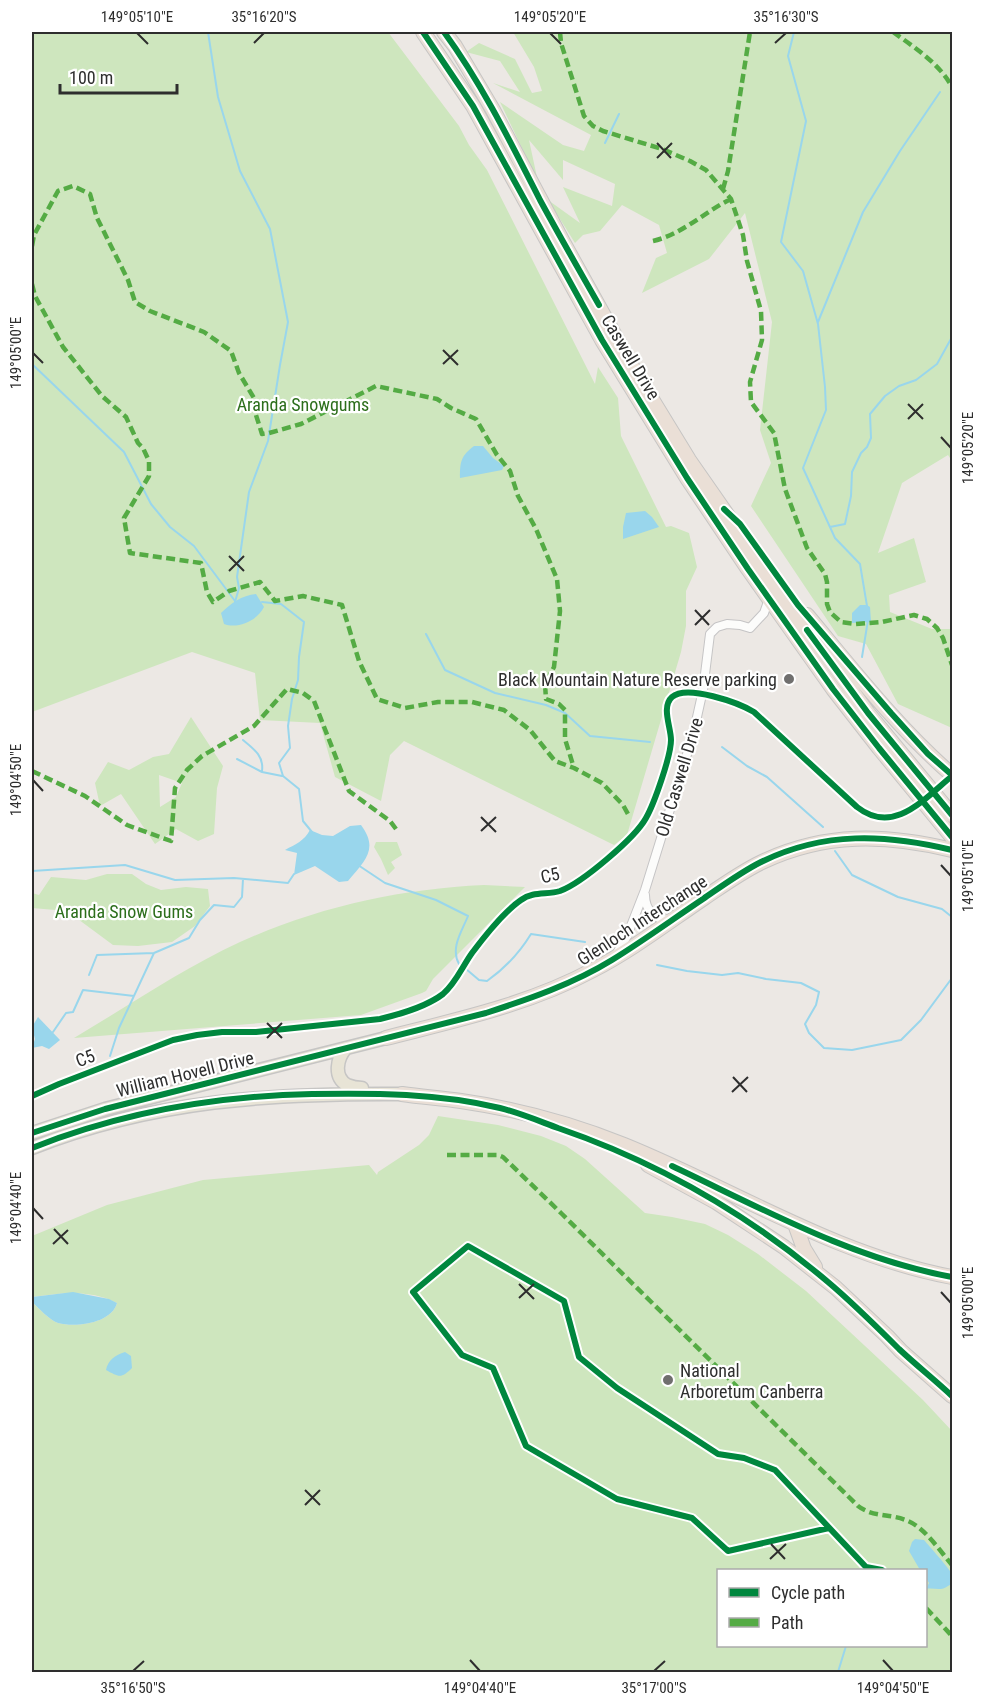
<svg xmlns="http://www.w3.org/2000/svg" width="984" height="1704" font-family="'Roboto Condensed',sans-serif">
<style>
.green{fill:#cee6be;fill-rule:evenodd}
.water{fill:#99d6ec}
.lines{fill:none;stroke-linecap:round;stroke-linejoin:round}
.stream{stroke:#99d6ec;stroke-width:2}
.minor-casing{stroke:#c5c4c5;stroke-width:10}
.primary-casing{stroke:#c6c5c4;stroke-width:15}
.motorway-casing{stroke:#c6c5c4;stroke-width:16}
.minor{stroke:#fcfcfb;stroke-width:8}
.primary{stroke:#e8e4d6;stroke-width:12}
.motorway{stroke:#eadfd6;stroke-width:14}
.quiet{stroke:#54ab44;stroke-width:4.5;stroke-dasharray:9 4.5;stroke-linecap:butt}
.cycleway-casing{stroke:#fff;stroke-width:10}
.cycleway{stroke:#00873e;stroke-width:6}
.ticks{fill:none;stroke:#2e2e2e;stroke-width:2}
.poi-dot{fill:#706f6e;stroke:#fff;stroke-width:2}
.labels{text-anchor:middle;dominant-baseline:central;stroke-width:4.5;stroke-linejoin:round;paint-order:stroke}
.street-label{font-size:18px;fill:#2e2e2e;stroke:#fff}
.park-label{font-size:18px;fill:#2c6e1b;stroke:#fff}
.poi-label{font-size:18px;fill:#2e2e2e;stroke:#fff;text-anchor:end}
.neatline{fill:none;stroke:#2e2e2e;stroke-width:2}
.ticks-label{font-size:15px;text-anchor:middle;fill:#2e2e2e}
</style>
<rect width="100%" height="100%" fill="#ece8e4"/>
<!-- green -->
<path class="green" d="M32,32h356l71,94 10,19 18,25 108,214 3,-17 20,31 3,38 45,91 5,-1 18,7 8,34 -11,24v35l-5,26 -54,183 -13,10 -210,-104 -14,14 -9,46 -46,-24 -15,-54 -60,-3 -5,-47 -63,-21 -160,60z
M513,32h439v429l-4,-6 -46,28 -24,70 36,-15 12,44 -37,13 1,17 42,17h20v99l-54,-24 -32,-60 -28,-8 -87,-130 20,-43 -11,-33 12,-108 -27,-109 -36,46 -67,34 14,-35 11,-5 -8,-28 -37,-20 -22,26 -17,4 -8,8 -27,-43 32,23 -17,-36 49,19 3,-22 -52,-24v20l-34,-40 9,42 -38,-80 63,43 21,6 7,-16 -98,-52 27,9 -20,-31 -34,-9 13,-9 36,16 17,34 10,-2 -8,-24z
M191,717l32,49 -6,22 -3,46 -16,7 -22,-12 -21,15 -34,-50 -21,12 -5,-23 13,-21 21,8 24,-13 16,-3zM159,775l23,8 -6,14 -16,10z
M376,842h21l5,13 -11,7 4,6 -7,7 -7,-16 -7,-12z
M107,874h25l14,10 15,6 25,-3 22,2 2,17 -15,20 -23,16 -34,4 -25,-1 -46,-34 -35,-3v-15l7,2 12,-18 35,3z
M484,885l41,2 -92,92 -7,12 -4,2 -61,22 -287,23c54,-32 108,-69 166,-96 78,-35 159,-53 244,-57z
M438,1116l60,9 43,11 25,10 19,13 60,54 27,4 33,7 23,11 30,19 48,37 117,109 29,31v241h-920v-370c7,6 17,18 26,21 18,5 54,0 59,-20 -27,-14 -57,-10 -85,-6v-61l75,-31 96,-25 166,-15 8,10 1,-3 41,-27 10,-10zM718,1570h208v76h-208z"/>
<!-- water -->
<path class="water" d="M474,446h9l10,12 11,8 -2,4 -42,8c0,-17 1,-22 14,-32z
M645,511l7,6 7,10 -36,12v-12l3,-14z
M256,594l8,13c-7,14 -26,22 -40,17l-3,-11c9,-9 21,-18 35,-19z
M860,605h7l3,2 1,15 -19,1v-10z
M361,825c18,24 4,36 -13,56l-9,1 -24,-16 -21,9 3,-22 -12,-3c11,-6 19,-9 25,-20l12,5 11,1 17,-10z
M38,1017l22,23 -11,9 -7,-3 -10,2 3,-9 -3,-12z
M73,1292l36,7 8,4c-5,20 -41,25 -59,20 -9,-3 -19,-15 -26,-21v-5z
M125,1352l6,4 1,12c-11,11 -13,9 -26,2 2,-10 9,-15 19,-18z
M915,1539l9,1c5,6 25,28 28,34 2,5 1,10 -4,12 -8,6 -14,1 -22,3l3,-6 -3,-5v-8h-6l-11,-19 3,-9z"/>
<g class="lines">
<!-- stream -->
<path class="stream" d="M208,32l10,65 22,74 30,58 18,93 -8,43 -12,76 -19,51 -12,85 2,11 -4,14
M794,32l-6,24 18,65 -25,121 22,29 15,53 7,63 1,23 -23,58 32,70 25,26 7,42
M605,143l14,-29
M818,322l45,-110 37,-61 40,-59
M32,364l92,88 27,52 19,23 24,19 41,55
M830,527l15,-3 6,-28 1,-24 9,-19 6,-6 4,-9 -1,-24 15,-18 14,-10 17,-6 21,-16 15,-27
M262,602l19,2 23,18 -5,35 -1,23 -6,19 -4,27 2,22 -11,15 4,13 16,13 4,32 9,11
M426,634l19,36 50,23 51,12 19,8 25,23 60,6
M862,657l6,-37
M243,740c11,9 21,16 19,31
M722,747l25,19 20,11 56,50
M237,759l25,13 20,4
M835,851l17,24 46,22 44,12 10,8
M358,865l27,18 51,17 32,16c-6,15 -18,32 -9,48
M32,871l93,-6 50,15 59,-2 54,5 6,-9
M657,965l30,6 35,4 16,-2 28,6 35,4 18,9 -3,13 -11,19 4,9 15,15 28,2 49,-10 20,-20 31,-42
M466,969l13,11 8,1c17,-12 33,-29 44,-47l54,8
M89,975l8,-20 57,-2
M53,1032l13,-19 7,-1 10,-22 51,6
M110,1056l9,-28 35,-75 35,-15 11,-18 14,-15 20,2 8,-10 1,-18
M838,1672l8,-26"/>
<defs>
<path id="minor" d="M645,895c0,15 11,27 26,24
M617,953l10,-17 18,-46 48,-155 10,-45 7,-56 7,-7 10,-3 13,1 10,3 14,-15 5,-14"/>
<path id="primary" d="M346,1048c-9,10 -13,29 1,37 5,2 10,3 15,3
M32,1133l73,-24 281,-71
M32,1148c121,-48 241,-55 370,-54"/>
<path id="motorway" d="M423,32l50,74 129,234 85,138 61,91 85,120 46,59 73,89
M444,32l11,14 38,64 70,132 71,128 55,90 94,135 85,118 84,102
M807,615c46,55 91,113 145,160
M386,1038c70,-18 142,-33 207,-68 39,-20 74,-47 111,-72 18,-12 37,-26 58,-36 63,-30 124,-28 190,-12
M402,1094c20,3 39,4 59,7 55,8 111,23 163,44 109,44 211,110 328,132
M648,1165l68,37 68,45 52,41 51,48 14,15 51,45
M795,1224l9,25 11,18"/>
</defs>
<!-- minor casing -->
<use href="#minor" class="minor-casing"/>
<!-- primary casing -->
<use href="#primary" class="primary-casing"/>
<!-- motorway casing -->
<use href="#motorway" class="motorway-casing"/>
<!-- minor -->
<use href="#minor" class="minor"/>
<!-- primary -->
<use href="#primary" class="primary"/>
<!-- motorway -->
<use href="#motorway" class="motorway"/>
<!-- quiet -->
<path class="quiet" d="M560,32l1,11 23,73 9,10 10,5 59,18 28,12 16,9 25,29 12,36 4,26 14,50 1,29 -12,42 1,20 23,31 11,56 22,59 18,26 2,8v22l3,8 11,10 15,2 26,-2 32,-7 13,4 10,9 6,10 9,27
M893,32c21,15 47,32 59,55
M723,189l5,-18 22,-139
M653,241c30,-7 51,-29 78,-42
M32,246l2,-11 24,-44 15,-5 17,8 7,24 31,62 7,22 15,9 54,21 27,19 8,22 15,25 2,17 6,19 7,-1 32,-9 75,-38 61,13 14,9 25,11 21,36 13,16 8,25 18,33 21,50 3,32 -6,56 -9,17 1,15 13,5 6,6v29l9,29
M32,284l3,12 28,51 39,49 24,21 12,26 5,5 6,13v15l-25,42 6,35 71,10 6,29 6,10 16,-11 31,-9 15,19 28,-5 39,9 17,56 18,38 28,9 33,-6h34l32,8 26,20 25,31 19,7 28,15 21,22 5,9
M32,771l53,25 42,29 44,16 4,-53 12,-18 15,-14 52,-30 33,-37 16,4 11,8 35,90 41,30 6,8
M447,1155h51l5,2 59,57 296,292c16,12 32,7 50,15 17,7 32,30 44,44
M926,1608l26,28"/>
<defs>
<path id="cycleway" d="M423,32l50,74 129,234 85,138 61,91 85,120 46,59 73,89
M444,32c38,52 67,111 96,168 19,35 39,70 59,105
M724,509l16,15 58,81 93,108 37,41 24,21
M807,630l61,83 84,102
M32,1096l27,-12 114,-44 24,-5 25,-3h34l124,-13c21,-5 46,-12 63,-25 13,-11 19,-27 29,-41 12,-16 33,-42 49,-53 12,-9 26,-5 39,-9 22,-8 75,-53 86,-73 8,-14 25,-62 25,-78 0,-13 -10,-33 1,-43 15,-13 67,6 82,15l103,95c37,29 68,-9 95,-31
M32,1133l73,-24 381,-96c43,-14 87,-29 126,-53 31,-19 61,-41 91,-61 19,-13 38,-27 58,-37 63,-31 125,-28 191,-12
M32,1148c88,-35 184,-52 280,-54 63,-1 126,-1 188,14 20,5 39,13 58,20 99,34 191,87 270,154 25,21 48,44 71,67 17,16 36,31 53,47
M672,1166c91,43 181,93 280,111
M829,1528l-101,23 -36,-33 -75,-19 -91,-53 -33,-78 -31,-13 -49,-63 55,-46 96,55 15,56 38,31 101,66 26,4 31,12 91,97 16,3"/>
</defs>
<!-- cycleway casing -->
<use href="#cycleway" class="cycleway-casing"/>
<!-- cycleway -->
<use href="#cycleway" class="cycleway"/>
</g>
<!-- ticks -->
<path class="ticks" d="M137,33l11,11M550,33l11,11M254,43l10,-10M775,43l11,-10M657,143l14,15M657,158l15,-15M443,350l15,15M33,353l10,10M443,364l15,-14M908,404l15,15M908,419l15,-15M941,437l10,11M229,556l15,15M229,571l15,-15M695,610l14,15M695,625l15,-15M33,780l10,11M481,817l15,15M481,831l15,-14M941,865l10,11M267,1023l15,15M267,1038l15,-15M733,1077l14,15M732,1092l16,-15M33,1208l10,11M54,1229l14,15M53,1244l15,-14M519,1284l15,15M941,1292l10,11M519,1298l15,-14M305,1490l15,15M305,1505l15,-15M771,1544l14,15M770,1559l16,-15M470,1660l10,11M883,1660l10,11M133,1671l11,-10M654,1671l11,-10"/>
<!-- markers -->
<g class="poi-dot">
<circle cx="789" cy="679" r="6"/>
<circle cx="668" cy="1380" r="6"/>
</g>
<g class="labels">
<!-- street labels -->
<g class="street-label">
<text transform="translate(631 357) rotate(59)">Caswell Drive</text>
<text transform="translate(679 777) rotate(-73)">Old Caswell Drive</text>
<text transform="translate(550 875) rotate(-13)">C5</text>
<text transform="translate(642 920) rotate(-33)">Glenloch Interchange</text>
<text transform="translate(85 1058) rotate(-21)">C5</text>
<text transform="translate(185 1074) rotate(-14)">William Hovell Drive</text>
</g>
<!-- park labels -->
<g class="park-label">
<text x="303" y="404">Aranda Snowgums</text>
<text x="124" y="911">Aranda Snow Gums</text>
</g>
<!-- poi labels -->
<g class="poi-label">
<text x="777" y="679">Black Mountain Nature Reserve parking</text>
<text x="680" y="1370" text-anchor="start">National<tspan x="680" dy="21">Arboretum Canberra</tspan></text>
</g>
</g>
<!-- border -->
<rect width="984" height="1704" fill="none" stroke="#ffffff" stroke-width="66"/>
<!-- legend -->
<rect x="717" y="1569" width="210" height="78" fill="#ffffff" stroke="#ababab" stroke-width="1.5"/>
<rect x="729" y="1588" width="30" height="9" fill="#00873e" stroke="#ababab" stroke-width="1.5"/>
<text x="771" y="1599" font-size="18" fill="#2e2e2e">Cycle path</text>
<rect x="729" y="1618" width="30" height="9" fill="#54ab44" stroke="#ababab" stroke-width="1.5"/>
<text x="771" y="1629" font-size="18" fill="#2e2e2e">Path</text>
<!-- scale -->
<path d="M60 84v9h117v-9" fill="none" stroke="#2e2e2e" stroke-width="3"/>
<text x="69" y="84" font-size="18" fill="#2e2e2e" stroke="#ffffff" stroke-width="4.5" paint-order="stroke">100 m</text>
<rect x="33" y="33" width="918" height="1638" class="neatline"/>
<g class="ticks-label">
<text x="137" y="22">149°05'10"E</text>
<text x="264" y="22">35°16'20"S</text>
<text x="550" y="22">149°05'20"E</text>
<text x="786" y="22">35°16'30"S</text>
<text transform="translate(16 353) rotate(-90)" y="5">149°05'00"E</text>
<text transform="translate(968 448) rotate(-90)" y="5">149°05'20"E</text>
<text transform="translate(16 780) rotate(-90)" y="5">149°04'50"E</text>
<text transform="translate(968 876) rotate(-90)" y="5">149°05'10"E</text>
<text transform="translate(16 1208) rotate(-90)" y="5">149°04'40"E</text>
<text transform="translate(968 1303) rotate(-90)" y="5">149°05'00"E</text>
<text x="133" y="1693">35°16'50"S</text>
<text x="480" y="1693">149°04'40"E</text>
<text x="654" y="1693">35°17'00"S</text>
<text x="893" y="1693">149°04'50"E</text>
</g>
</svg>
